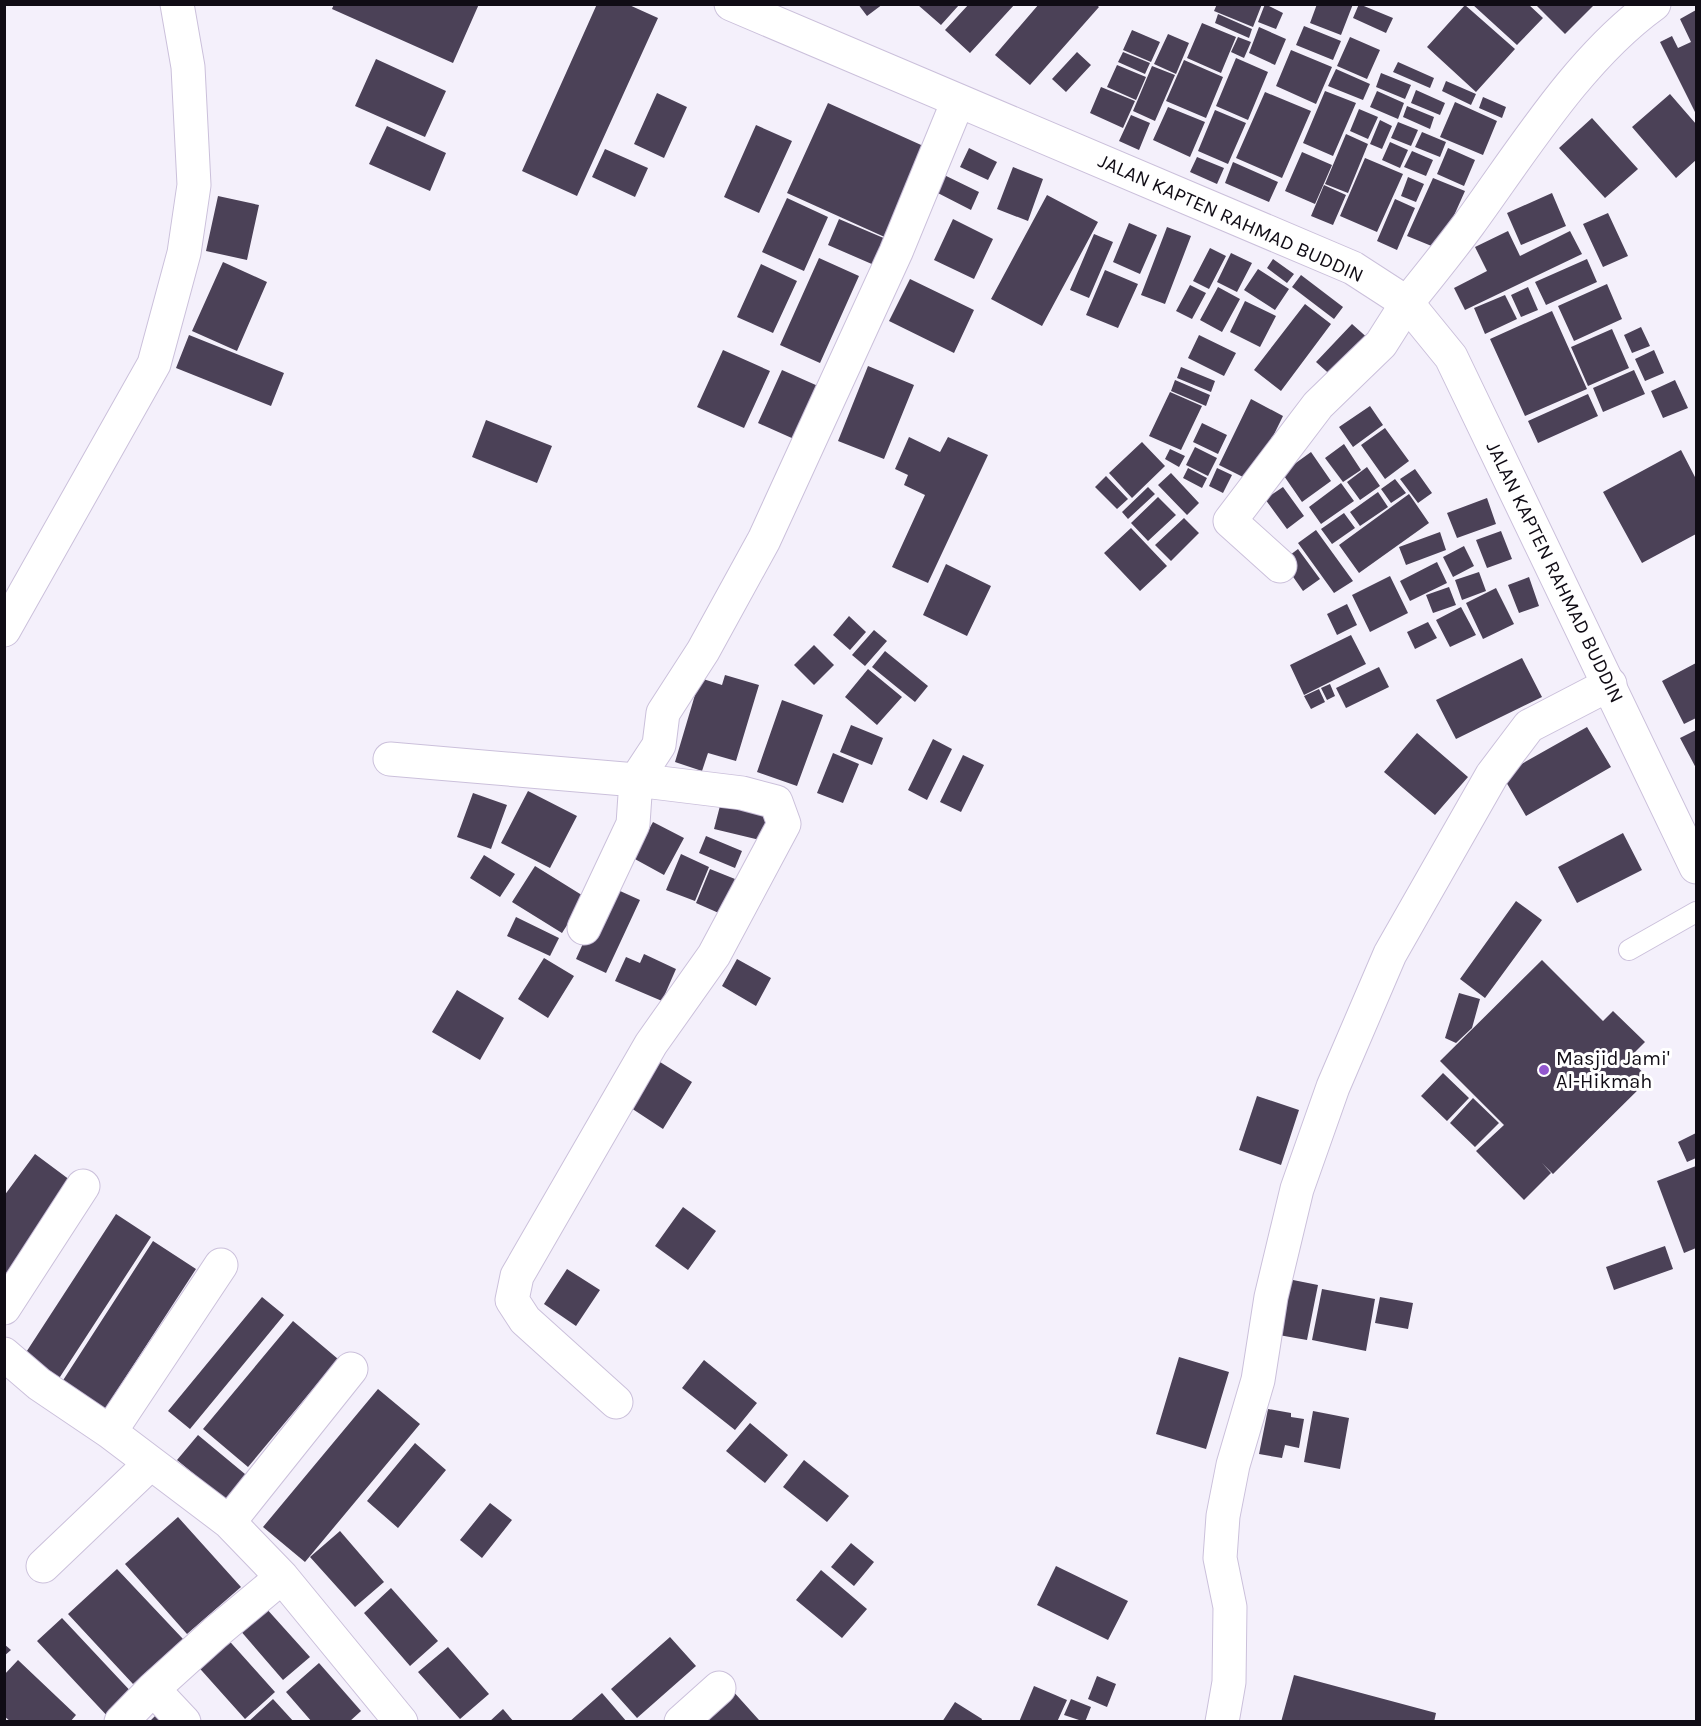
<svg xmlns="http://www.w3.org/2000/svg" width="1701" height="1726" font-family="Karla,sans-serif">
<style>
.building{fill:#4b4157}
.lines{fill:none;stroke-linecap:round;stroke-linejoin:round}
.lane-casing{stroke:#cbc0db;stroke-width:22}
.street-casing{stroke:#cbc0db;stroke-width:35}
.secondary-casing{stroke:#cbc0db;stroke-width:35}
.primary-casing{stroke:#cbc0db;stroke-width:35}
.lane{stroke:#fff;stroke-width:20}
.street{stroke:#fff;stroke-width:33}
.secondary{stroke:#fff;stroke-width:33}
.primary{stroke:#fff;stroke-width:33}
.poi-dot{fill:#9257ce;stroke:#fff;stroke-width:2}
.labels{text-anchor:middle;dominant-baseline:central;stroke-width:6;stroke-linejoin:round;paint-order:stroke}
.street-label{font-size:20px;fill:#100c15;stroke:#fff}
.poi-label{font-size:20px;fill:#100c15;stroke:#fff;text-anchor:start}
</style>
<rect width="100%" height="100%" fill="#f4f0fb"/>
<!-- building -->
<path class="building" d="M334,4h145l-26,59 -121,-54z
M597,4h30l31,14 -81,178 -55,-25z
M858,4h25l-16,12z
M969,4h46l-45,49 -25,-23z
M1039,4h57l3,3 -69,78 -35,-30z
M1217,4h45l-9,23 -39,-16z
M1265,4l18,9 -7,16 -18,-7z
M1317,4h36l-12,31 -31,-12z
M1359,4l34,14 -7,15 -33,-15z
M1472,4h56l15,14 -26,27z
M1535,4h60l-30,30z
M918,5h41l-18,20z
M1465,5l50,44 -39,43 -49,-45z
M1696,10v104l-36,-72 12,-6 6,12 13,-6 -11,-23z
M1218,14l34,15 -3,9 -34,-15z
M1202,23l34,14 -15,36 -34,-15z
M1304,26l37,15 -8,19 -37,-15z
M1259,27l27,12 -11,26 -26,-12z
M1132,30l28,12 -9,20 -28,-12z
M1168,34l21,9 -13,31 -22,-10z
M1238,37l13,5 -7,16 -13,-6z
M1350,37l30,13 -13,29 -30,-13z
M1291,50l41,17 -16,37 -40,-18z
M1077,52l14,13 -25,27 -14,-13z
M1123,52l27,11 -5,11 -27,-12z
M1236,58l32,14 -20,48 -32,-14z
M376,59l70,32 -21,46 -70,-31z
M1184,60l39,17 -17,41 -40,-17z
M1398,62l36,16 -4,10 -37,-16z
M1117,65l29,12 -10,23 -29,-13z
M1152,66l23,9 -20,46 -22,-10z
M1336,69l34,15 -7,16 -35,-14z
M1381,73l30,12 -6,14 -29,-12z
M1446,81l30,13 -5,11 -29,-14z
M1101,87l34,14 -12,27 -33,-15z
M1416,90l29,13 -5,12 -29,-12z
M1325,91l31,12 -23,53 -30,-13z
M1377,91l27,12 -6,16 -28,-12z
M1265,92l46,19 -29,67 -46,-20z
M657,93l30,14 -23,51 -30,-14z
M1670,94l26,30v36l-20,18 -44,-51z
M1483,97l23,10 -4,11 -23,-10z
M1455,102l42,19 -14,34 -43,-18z
M828,103l102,46 -41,90 -102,-46z
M1407,106l27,11 -4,12 -27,-12z
M1168,107l37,15 -15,35 -37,-17z
M1359,109l19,8 -10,22 -18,-8z
M1215,110l31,13 -18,41 -30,-13z
M1131,115l19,8 -11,27 -20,-9z
M1592,118l46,51 -33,29 -46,-50z
M1380,120l12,6 -10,23 -12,-5z
M1398,122l20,8 -7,16 -20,-8z
M756,125l36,16 -33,72 -35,-16z
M387,126l59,27 -16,38 -61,-27z
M1422,132l24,10 -6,15 -25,-10z
M1346,134l22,10 -20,49 -23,-9z
M1390,142l18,8 -8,18 -18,-8z
M969,148l28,14 -9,18 -28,-13z
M1448,148l27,12 -11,26 -27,-12z
M605,149l43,19 -13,29 -43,-20z
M1412,151l21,9 -7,16 -22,-9z
M1302,152l30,13 -17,39 -30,-13z
M1197,157l27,11 -7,16 -27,-12z
M1365,158l38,16 -26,58 -37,-16z
M1233,162l45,20 -9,20 -44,-19z
M1013,167l30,12 -15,42 -31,-12z
M938,172l41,20 -8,18 -41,-21z
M1408,177l16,7 -8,18 -15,-6z
M1433,178l32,13 -26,58 -32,-13z
M1324,185l22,10 -13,30 -22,-9z
M1552,193l14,33 -45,19 -14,-32z
M1047,195l51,27 -56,104 -51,-27z
M218,196l41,9 -12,55 -41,-9z
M787,198l41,19 -24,54 -42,-19z
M1395,199l20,9 -18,42 -20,-9z
M1608,213l20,43 -25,11 -20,-43z
M839,219l54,23 -12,26 -53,-23z
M953,219l40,20 -19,40 -40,-19z
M1129,223l28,12 -17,39 -27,-12z
M1167,227l24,9 -26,68 -24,-9z
M1508,231l12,25 50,-25 12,23 -117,56 -11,-22 33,-17 -12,-24z
M1094,234l19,8 -24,56 -19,-8z
M1210,248l16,8 -17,33 -16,-8z
M1231,253l21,10 -15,29 -20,-10z
M819,258l40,18 -39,87 -40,-18z
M1273,259l21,15 -7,9 -20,-15z
M1587,259l10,23 -51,23 -11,-23z
M223,262l44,20 -30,69 -45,-20z
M761,264l36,17 -24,52 -36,-16z
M1258,269l31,20 -14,21 -31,-20z
M1105,270l33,14 -20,44 -32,-13z
M1301,275l42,32 -9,12 -42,-32z
M910,279l64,31 -20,43 -65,-32z
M1607,284l15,35 -48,22 -16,-35z
M1190,285l16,8 -14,26 -16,-8z
M1218,287l22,12 -18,33 -22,-12z
M1528,287l10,23 -17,7 -10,-22z
M1505,295l12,24 -32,15 -11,-26z
M1245,301l31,15 -16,31 -30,-15z
M1305,304l26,20 -50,67 -27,-21z
M1552,311l35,78 -62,27 -35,-77z
M1352,324l19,17 -36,38 -19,-17z
M1641,327l9,19 -18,7 -8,-18z
M1612,329l17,39 -41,18 -17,-39z
M189,335l95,38 -13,33 -95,-38z
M1199,335l37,18 -12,23 -36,-18z
M723,350l47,21 -26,57 -47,-21z
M1654,350l10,23 -19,8 -10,-22z
M868,366l46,19 -30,74 -46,-18z
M1181,367l34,14 -4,11 -34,-14z
M782,370l36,16 -24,53 -36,-16z
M1634,370l11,24 -42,18 -10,-24z
M1175,380l35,15 -4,11 -35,-15z
M1675,380l13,28 -25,10 -12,-27z
M1170,392l32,14 -21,44 -32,-14z
M1588,394l10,22 -60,27 -10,-22z
M1251,399l32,17 -32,65 -32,-16z
M1370,406l13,19 -30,22 -14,-20z
M486,420l66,26 -15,37 -65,-26z
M1202,423l25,12 -9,19 -25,-12z
M1385,428l24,33 -24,18 -24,-34z
M909,437l31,15 8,-15 40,18 -60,128 -36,-16 33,-72 -21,-10 4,-10 -13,-6z
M1142,442l23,24 -33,32 -23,-25z
M1344,444l17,26 -18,12 -18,-24z
M1195,447l22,11 -9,18 -22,-11z
M1170,449l15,7 -6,11 -14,-8z
M1681,450l15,29v55l-54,29 -39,-71z
M1311,452l20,29 -29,21 -20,-29z
M1367,467l13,19 -20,14 -13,-18z
M1188,468l19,10 -5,10 -19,-10z
M1217,468l15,7 -9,18 -14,-7z
M1415,469l17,24 -14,10 -18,-24z
M1171,473l28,30 -12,12 -29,-30z
M1106,476l22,23 -11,10 -22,-22z
M1395,479l11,14 -15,10 -10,-14z
M1341,483l13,18 -33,23 -12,-17z
M1148,487l7,7 -27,25 -6,-7z
M1283,487l21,29 -17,13 -22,-30z
M1378,492l10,15 -28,19 -10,-14z
M1409,494l20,29 -70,50 -20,-28z
M1158,497l18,18 -28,26 -17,-18z
M1487,498l9,26 -39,14 -10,-25z
M1344,513l11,15 -23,16 -11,-15z
M1184,518l15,15 -28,28 -16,-16z
M1131,528l36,38 -27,25 -36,-38z
M1316,530l37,51 -19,12 -36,-50z
M1501,531l11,28 -25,9 -11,-28z
M1440,532l6,18 -40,15 -7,-18z
M1464,546l10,20 -21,11 -10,-20z
M1298,549l22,30 -17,12 -21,-30z
M1437,562l10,21 -37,18 -10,-20z
M946,564l45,22 -24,50 -44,-21z
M1479,572l7,19 -24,9 -7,-20z
M1390,576l18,37 -38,19 -18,-37z
M1529,577l10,29 -20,7 -11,-28z
M1449,587l7,18 -23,8 -7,-18z
M1496,588l18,36 -31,15 -17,-36z
M1347,604l10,21 -20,10 -10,-21z
M1461,607l15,28 -26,12 -14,-27z
M849,616l17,16 -16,18 -17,-15z
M1428,622l9,16 -22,11 -8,-17z
M874,630l13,11 -22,25 -13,-11z
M1351,635l15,29 -62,31 -14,-30z
M814,645l20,20 -20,20 -20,-20z
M885,651l43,35 -13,16 -43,-35z
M1522,658l20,39 -86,42 -20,-39z
M1696,663v55l-12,6 -22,-43z
M1379,667l10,20 -43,21 -10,-20z
M868,669l34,28 -25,28 -32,-28z
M725,675l34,10 -23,76 -28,-8 -6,18 -27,-9 25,-84 22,7z
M1330,684l5,12 -8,4 -6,-12z
M1319,689l6,13 -14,7 -7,-13z
M782,700l41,15 -26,71 -40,-14z
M851,725l32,13 -11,27 -32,-13z
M1587,727l24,40 -85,49 -24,-41z
M1696,730v38l-16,-30z
M1417,733l51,44 -33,38 -51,-43z
M933,739l19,10 -25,51 -19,-10z
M833,753l26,11 -16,39 -26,-10z
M963,755l21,10 -23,47 -21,-10z
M528,791l49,25 -27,52 -49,-25z
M473,793l34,12 -16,44 -34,-12z
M721,802l50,13 -7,26 -50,-12z
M653,822l31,16 -20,37 -31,-17z
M1623,833l19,37 -65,33 -19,-36z
M706,836l36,15 -7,17 -36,-15z
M681,854l28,13 -14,34 -29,-11z
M484,855l31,19 -15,23 -30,-19z
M535,866l50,31 -23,36 -50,-31z
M710,869l25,10 -14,35 -25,-11z
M609,886l31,14 -34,73 -30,-14z
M1516,901l26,19 -57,78 -25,-19z
M516,917l43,21 -9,18 -43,-20z
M644,954l32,15 -14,32 -47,-20 11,-24 14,6z
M544,958l30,18 -26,42 -30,-19z
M737,959l34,19 -15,28 -34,-20z
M1542,960l61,61 10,-10 32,31 -16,16 20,21 -96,95 -11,-11 9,10 -27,27 -48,-49 28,-26 -64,-64z
M457,990l47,28 -24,42 -48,-28z
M1459,993l21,6 -8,29 -16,15 -11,-5z
M660,1062l32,20 -29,47 -32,-21z
M1443,1073l26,25 -22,23 -26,-25z
M1257,1096l42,14 -18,55 -42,-15z
M1473,1098l26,25 -24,24 -25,-24z
M1696,1133v25l-9,4 -9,-20z
M35,1154l39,29 -70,94v-81z
M1696,1166v82l-12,5 -27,-72z
M683,1207l33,24 -28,39 -33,-24z
M116,1214l35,23 -93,143 -35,-23z
M153,1241l43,28 -93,143 -43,-27z
M1665,1246l8,23 -59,21 -8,-23z
M567,1269l33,21 -24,36 -32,-22z
M1283,1278l35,7 -11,55 -34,-6z
M1322,1289l53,10 -9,52 -54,-11z
M262,1297l22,18 -94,114 -22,-18z
M1380,1297l33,6 -5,26 -33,-6z
M293,1321l45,38 -90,108 -45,-38z
M1179,1357l50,15 -23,77 -50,-15z
M704,1360l53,43 -22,27 -53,-42z
M378,1389l42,35 -115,138 -42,-35z
M1268,1409l23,4v4l13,2 -5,29 -14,-3 -3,13 -23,-4z
M1313,1411l36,7 -9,51 -36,-7z
M750,1423l38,32 -23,28 -39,-32z
M198,1435l53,44 -21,25 -53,-44z
M415,1443l31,27 -48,58 -31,-27z
M804,1460l45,36 -22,26 -44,-35z
M490,1503l22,17 -30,38 -22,-18z
M178,1517l63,70 -54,47 -62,-70z
M340,1531l44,51 -29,25 -45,-50z
M851,1543l23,19 -20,24 -23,-19z
M1056,1566l72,35 -20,39 -71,-35z
M117,1569l66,70 -50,45 -65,-70z
M821,1570l46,39 -25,29 -46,-38z
M391,1588l47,53 -28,25 -46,-53z
M265,1607l45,50 -27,23 -44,-51z
M62,1618l74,79 -25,23 -74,-79z
M224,1635l51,57 -30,27 -51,-57z
M670,1637l26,29 -59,52 -26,-29z
M4,1644l7,6 -7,6z
M448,1647l41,47 -29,25 -42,-47z
M18,1660l58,55 -6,7h-59l-7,-6v-41z
M319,1663l42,48 -12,11h-37l-26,-30z
M1294,1675l142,38 -2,9h-153z
M1097,1676l19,8 -9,23 -19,-8z
M1034,1686l33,14 -10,22h-38z
M732,1690l27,30 -62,2z
M602,1693l25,29h-58z
M273,1699l21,23h-46z
M1071,1699l20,8 -6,15 -21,-7z
M955,1702l27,17 -1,3h-39z
M503,1709l11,13h-25z
M160,1711l9,11h-20z"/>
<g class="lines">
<defs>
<path id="lane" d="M1629,950l67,-38"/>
<path id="street" d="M1280,566l-50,-45 88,-116 63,-61 26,-41
M4,630l150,-266 30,-111 10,-68 -6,-118 -11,-63
M390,759l246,21 106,13 34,9 8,22 -70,131 -63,89 -134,232 -5,24 13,20 91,82
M584,928l49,-104 3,-44 23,-35 4,-32 40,-62 61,-111 132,-288 62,-151
M4,1308l79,-122
M4,1354l35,30 71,48 119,90 53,55 119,145
M110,1432l111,-167
M229,1522l122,-153
M43,1566l108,-103
M153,1689l31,33
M121,1722l32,-33 62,-56 67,-56
M681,1722l38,-34
M1222,1722l7,-40 1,-75 -10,-49 3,-42 10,-51 25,-85 13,-83 26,-108 36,-102 57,-133 102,-179 37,-49 81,-42"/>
<path id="secondary" d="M1407,303c21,-26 42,-52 62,-79 54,-74 110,-166 185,-220"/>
<path id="primary" d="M731,4l622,264 54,35 44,54 245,510"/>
</defs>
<!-- lane casing -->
<use href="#lane" class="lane-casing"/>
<!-- street casing -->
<use href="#street" class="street-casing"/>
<!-- secondary casing -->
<use href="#secondary" class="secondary-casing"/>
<!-- primary casing -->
<use href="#primary" class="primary-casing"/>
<!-- lane -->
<use href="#lane" class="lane"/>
<!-- street -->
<use href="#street" class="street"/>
<!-- secondary -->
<use href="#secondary" class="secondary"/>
<!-- primary -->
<use href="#primary" class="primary"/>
</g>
<!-- markers -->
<circle class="poi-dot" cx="1544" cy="1070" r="6"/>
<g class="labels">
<!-- street labels -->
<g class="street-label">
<text transform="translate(1231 218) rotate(24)">JALAN KAPTEN RAHMAD BUDDIN</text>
<text transform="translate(1555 572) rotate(64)">JALAN KAPTEN RAHMAD BUDDIN</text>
</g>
<!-- poi labels -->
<g class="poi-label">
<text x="1556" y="1058">Masjid Jami'<tspan x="1556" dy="23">Al-Hikmah</tspan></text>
</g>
</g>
<!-- border -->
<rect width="1701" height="1726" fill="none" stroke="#100c15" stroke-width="12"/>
</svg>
